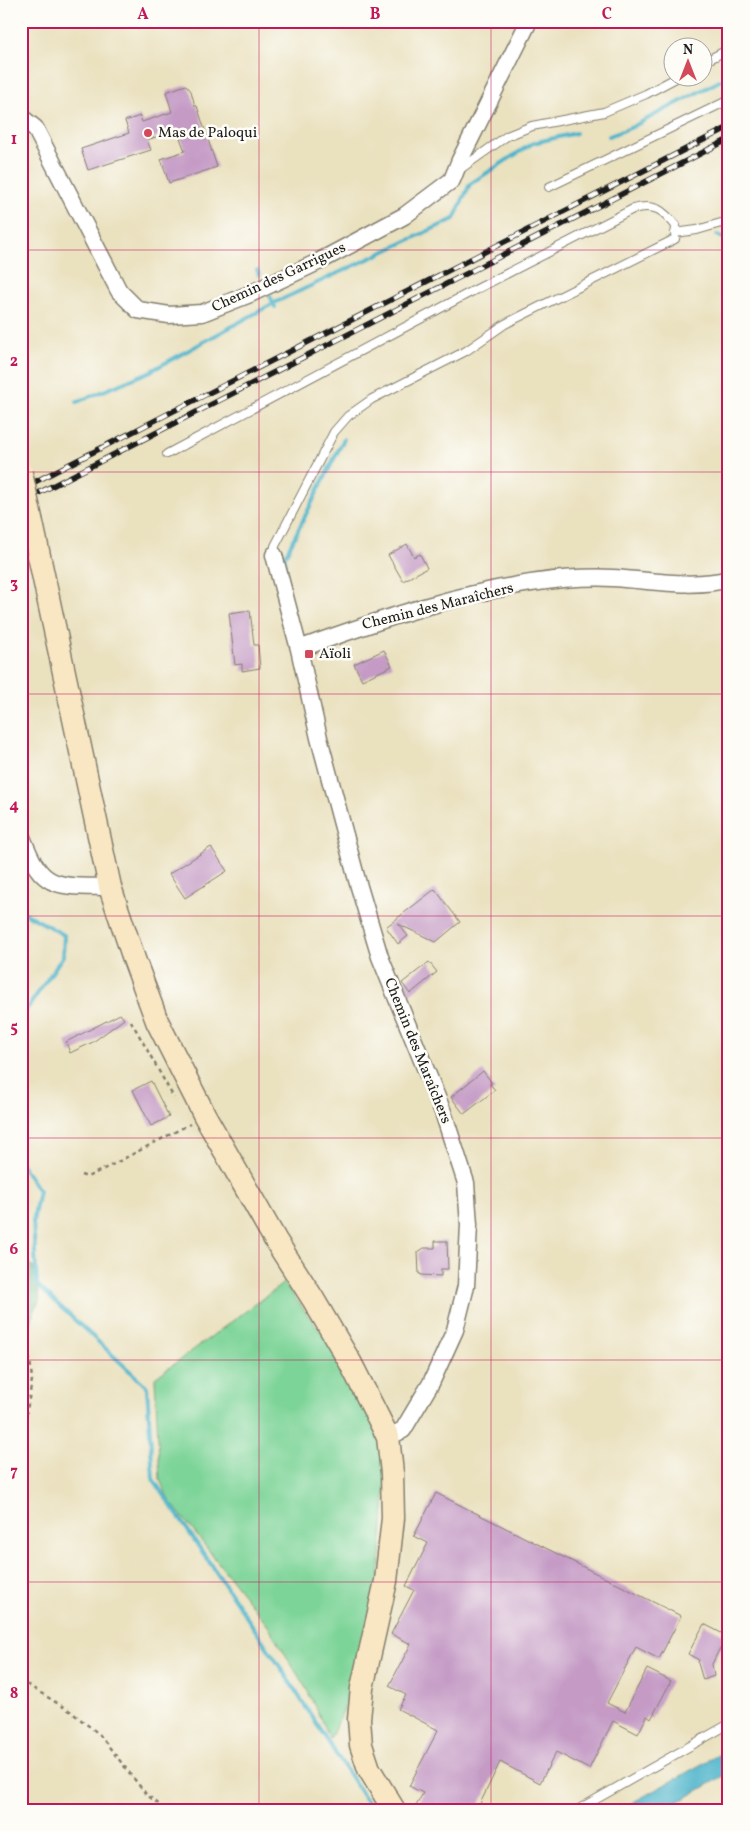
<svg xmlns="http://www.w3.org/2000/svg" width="750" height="1831" font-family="Vollkorn,serif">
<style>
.green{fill:#7dd498;stroke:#4c785a}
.forest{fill:#66b680;stroke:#41694e}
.water{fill:#4bb4ca;stroke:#346873}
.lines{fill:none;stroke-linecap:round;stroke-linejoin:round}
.stream{stroke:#4bb4ca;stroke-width:4}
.building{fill:#c59bc6}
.lane-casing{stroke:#837e6e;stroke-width:10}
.street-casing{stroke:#837e6e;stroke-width:19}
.secondary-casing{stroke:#837e6e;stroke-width:25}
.path{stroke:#837e6e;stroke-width:2.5;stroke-dasharray:4 4;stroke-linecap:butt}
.lane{stroke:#fff;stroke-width:8}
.street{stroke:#fff;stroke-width:16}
.secondary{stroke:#f9e7c3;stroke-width:22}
.rail-casing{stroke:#1c1c1c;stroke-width:5.5}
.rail{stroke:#fdfcf7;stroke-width:4;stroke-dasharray:11;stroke-linecap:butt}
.secondary-bridge-casing{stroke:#837e6e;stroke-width:25;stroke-linecap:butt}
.secondary-bridge{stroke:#f9e7c3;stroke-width:22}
.grid{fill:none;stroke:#c2185b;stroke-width:1;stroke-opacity:0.55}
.poi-dot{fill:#d1495b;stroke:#fdfcf7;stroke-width:2}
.labels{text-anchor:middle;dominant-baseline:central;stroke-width:5;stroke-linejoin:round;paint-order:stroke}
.poi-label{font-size:15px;fill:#1c1c1c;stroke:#fdfcf7;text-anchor:start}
.street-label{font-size:15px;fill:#1c1c1c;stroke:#fdfcf7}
.neatline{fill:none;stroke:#c2185b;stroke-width:2}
.grid-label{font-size:16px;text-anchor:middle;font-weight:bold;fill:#c2185b}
</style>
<rect width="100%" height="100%" fill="#fdfcf7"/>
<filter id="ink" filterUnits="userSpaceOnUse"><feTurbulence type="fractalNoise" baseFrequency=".02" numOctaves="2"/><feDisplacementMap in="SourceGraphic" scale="10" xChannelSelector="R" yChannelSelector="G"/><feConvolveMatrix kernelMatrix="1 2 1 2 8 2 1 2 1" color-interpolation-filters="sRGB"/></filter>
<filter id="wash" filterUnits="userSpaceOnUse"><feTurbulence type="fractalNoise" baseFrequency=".0096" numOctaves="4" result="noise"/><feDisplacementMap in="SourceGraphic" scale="20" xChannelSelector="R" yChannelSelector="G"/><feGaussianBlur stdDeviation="1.12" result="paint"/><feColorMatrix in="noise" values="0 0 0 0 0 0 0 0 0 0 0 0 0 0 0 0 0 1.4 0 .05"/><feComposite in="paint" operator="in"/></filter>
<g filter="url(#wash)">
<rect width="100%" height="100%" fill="#eae1bf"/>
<!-- green -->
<path class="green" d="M284,1283l64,85 35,69 4,36 -8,106 -28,115 -21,45 -23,-49 -39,-64 -99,-126 -9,-20 -5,-102z"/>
<!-- forest -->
<path class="forest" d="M21,1255l12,12 7,31 -19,50z"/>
<!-- water -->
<path class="water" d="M729,1749v24l-65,37h-45z"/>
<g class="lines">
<!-- stream -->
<path class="stream" d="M609,136l21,-8 99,-52
M717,235l12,6
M257,270l2,5
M270,296l5,11
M77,402l72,-30 125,-69 180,-84 16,-35 63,-41 43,-10
M285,567l-1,-9 60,-119
M21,911l43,24 -1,21 -42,62
M21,1164l18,27 -6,30 4,64 110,102 6,92 120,177 99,154"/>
</g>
<g id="blocks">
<!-- building -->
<path class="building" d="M186,85l5,6 4,15h2l20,61 -48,16 -8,-24 24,-8 -8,-21 -30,10 4,10 -63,20 -7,-21 48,-16 -4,-12 15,-5 2,6 30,-10 -6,-20z
M407,544l7,13 6,-3 7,14 -24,13 -15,-26z
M250,610l4,35h4l2,23 -18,3v-7l-7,1 -6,-52z
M384,650l8,16 -30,14 -8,-16z
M211,847l16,24 -42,27 -16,-24z
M435,889l25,33 -24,20 -38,-18 10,12 -10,8 -12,-17z
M429,962l8,10 -27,22 -8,-11z
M120,1014l4,5 -31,23 -23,11 -4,-11z
M483,1071l9,12 -2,1 5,6 -31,24 -13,-17z
M151,1081l18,36 -18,9 -18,-36z
M435,1241h12l1,28h-7v7l-20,-1v-1h-2l-1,-22 6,-4h11z
M436,1493l245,123 -22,43 -23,-12 -29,56 18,9 22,-43 24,12 -20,38 -4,-3 -9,18 -25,-13 -24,48 -33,-17 -16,31 -40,-21 -23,48h-54l-7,-4 7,-13 -14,-7 29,-56 -40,-21 8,-14 -17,-9 22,-42 -20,-10 23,-44 -8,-4 22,-43 -14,-7z
M704,1624l25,13v15l-9,-4 -8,16 2,12 -11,4 -5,-17 1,-3 -11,-6z"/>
</g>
</g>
<g filter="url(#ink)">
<use href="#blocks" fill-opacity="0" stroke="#837e6e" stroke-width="1"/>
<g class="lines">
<defs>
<path id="lane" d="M702,63l27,-14
M459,170l48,-34 25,-10 72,-14 42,-18 30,-16
M549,187l180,-87
M675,233l22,-3 24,-7 8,3
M167,454l302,-161 164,-84c22,-6 30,1 43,17l-1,13 -170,85 -39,27 -94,48 -24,17 -14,16 -59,114 -1,9
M577,1810l152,-86"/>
<path id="street" d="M21,117l14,11 84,163 19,19 31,5 33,-2 48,-19 68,-32 86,-46 48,-36 8,-20 69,-139
M274,555l25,94 20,89 38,142 23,77 63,155 23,71 3,42 -3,61 -11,44 -24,53 -28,47 -15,7
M299,649c85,-31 173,-61 264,-70 15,-1 33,-2 49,-1 38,2 79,11 117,1
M21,835c6,14 13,35 27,44 14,10 45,7 62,8"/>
<path id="secondary" d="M32,523l78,364 24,72 23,62 48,95 71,125 37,58 37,63 38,75 4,36 1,45 -7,63 -24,107 -3,31 2,26 8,24 25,41"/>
</defs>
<!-- lane casing -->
<use href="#lane" class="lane-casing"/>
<!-- street casing -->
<use href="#street" class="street-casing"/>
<!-- secondary casing -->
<use href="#secondary" class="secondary-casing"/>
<!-- path -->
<path class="path" d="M131,1021l43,77
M81,1175l6,2 23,-11 80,-42
M21,1447l11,-67 -2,-21
M21,1679l2,3 47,29 29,23 47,60 20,16"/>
<!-- lane -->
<use href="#lane" class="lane"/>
<!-- street -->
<use href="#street" class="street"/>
<!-- secondary -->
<use href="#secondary" class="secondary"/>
<defs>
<path id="rail" d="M21,489l708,-362
M21,502l708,-363"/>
</defs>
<!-- rail casing -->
<use href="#rail" class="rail-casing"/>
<!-- rail -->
<use href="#rail" class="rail"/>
<defs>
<path id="secondary-bridge" d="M21,473l11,50"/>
</defs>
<!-- secondary-bridge casing -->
<use href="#secondary-bridge" class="secondary-bridge-casing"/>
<!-- secondary-bridge -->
<use href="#secondary-bridge" class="secondary-bridge"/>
</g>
</g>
<!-- grid -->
<path class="grid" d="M259,21v1789M491,21v1789M21,250h708M21,472h708M21,694h708M21,916h708M21,1138h708M21,1360h708M21,1582h708"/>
<!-- markers -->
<g class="poi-dot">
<circle cx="148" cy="133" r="5"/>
<rect x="304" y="649" width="10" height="10" rx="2.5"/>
</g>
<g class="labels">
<!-- poi labels -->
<g class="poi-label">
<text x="158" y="133">Mas de Paloqui</text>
<text x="319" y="654">Aïoli</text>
</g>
<!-- street labels -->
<g class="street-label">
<text transform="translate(279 278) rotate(-25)">Chemin des Garrigues</text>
<text transform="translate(438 607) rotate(-14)">Chemin des Maraîchers</text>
<text transform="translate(417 1051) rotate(68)">Chemin des Maraîchers</text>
</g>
</g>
<!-- margin -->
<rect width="750" height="1831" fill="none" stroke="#fdfcf7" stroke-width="55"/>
<!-- north arrow -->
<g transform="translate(688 62)"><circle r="24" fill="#fdfcf7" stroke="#a3a29f"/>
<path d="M0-4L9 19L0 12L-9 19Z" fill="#d1495b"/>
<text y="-8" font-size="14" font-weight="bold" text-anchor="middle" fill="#1c1c1c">N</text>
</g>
<rect x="28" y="28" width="694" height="1776" class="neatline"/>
<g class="grid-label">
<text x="143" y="19">A</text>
<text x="375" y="19">B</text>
<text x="607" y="19">C</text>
<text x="14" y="144">1</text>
<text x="14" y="366">2</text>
<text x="14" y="588">3</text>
<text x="14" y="810">4</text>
<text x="14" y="1032">5</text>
<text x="14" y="1254">6</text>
<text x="14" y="1476">7</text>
<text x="14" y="1698">8</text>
</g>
</svg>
